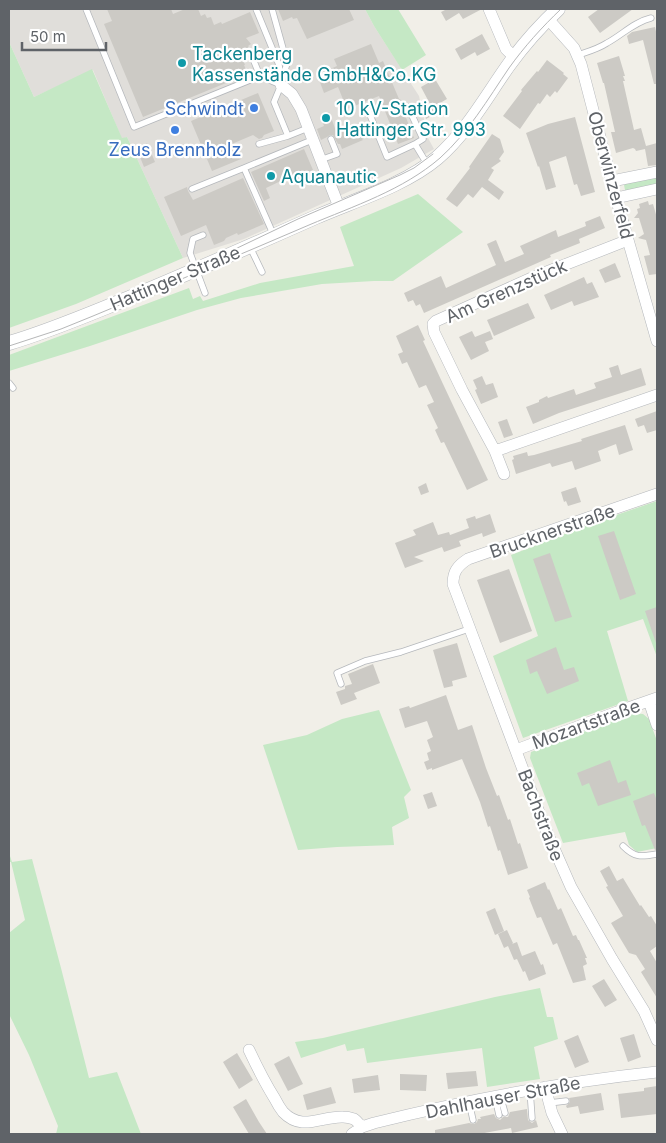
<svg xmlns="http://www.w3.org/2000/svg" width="666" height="1143" font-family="Inter,sans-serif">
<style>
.industrial{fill:#e0deda}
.green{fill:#c5e8c5}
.building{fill:#cccac5}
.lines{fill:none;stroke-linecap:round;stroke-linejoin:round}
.service-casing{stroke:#b5b8bc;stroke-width:7}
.minor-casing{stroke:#b5b8bc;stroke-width:12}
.tertiary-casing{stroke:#b5b8bc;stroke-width:15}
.service{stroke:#fff;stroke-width:5.5}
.minor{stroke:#fff;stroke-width:11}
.tertiary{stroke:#fff;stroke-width:14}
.tram{stroke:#b6b7b8;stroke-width:1}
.culture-dot{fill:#0f9aa8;stroke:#fff;stroke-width:2}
.shop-dot{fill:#3f7fe0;stroke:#fff;stroke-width:2}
.labels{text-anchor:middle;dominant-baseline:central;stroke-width:4.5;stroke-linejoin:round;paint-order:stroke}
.culture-label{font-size:18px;fill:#0d838f;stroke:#fff;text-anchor:start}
.shop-label{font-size:18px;fill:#366cbe;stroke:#fff;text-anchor:end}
.street-label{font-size:18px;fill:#5f6368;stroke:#fff}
</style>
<rect width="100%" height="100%" fill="#f1efe8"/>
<!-- industrial -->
<path class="industrial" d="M9,9h356l9,17 45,70 9,42 6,11 -33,19 -157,71 -61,19 -56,-121 -5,2 -29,-69 -59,27 -25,-55z"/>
<!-- green -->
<path class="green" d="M365,9h33l28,46 -24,15 -28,-44z
M9,42l25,55 58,-28 30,69 5,-1 56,121 -107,46 -67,24z
M657,176v10l-28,7 -4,-3 -1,-5 3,-2z
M418,194l45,38 -70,49h-19l-52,3 -81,14 -44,12 -107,36 -81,25v-16l180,-67 4,11 7,-3 3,5 57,-18 94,-17 -14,-39z
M657,501v156l-14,-38 -36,12 21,70 -105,37 -30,-82 45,-20 -27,-81 82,-32z
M379,710l32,80 -7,7 5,21 -17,9 2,18 -57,2 -39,3 -35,-105 44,-10 35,-16z
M633,713l10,1 6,5 8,22v107l-20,4 -8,-7 -4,-13 -62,11 -33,-85 1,-6z
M9,853l3,9 20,-3 29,109 28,110 28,-6 24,62h-85l2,-8 -29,-71 -20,-41v-81l16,-13 -14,-58h-2z
M540,988l7,29h6l5,22 -24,8 6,32 -53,8 -5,-39 -115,15 -3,-15 -17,3 -2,-7 -44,14 -6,-16 28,-4 172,-41z"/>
<!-- building -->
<path class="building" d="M107,9h64l2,5 12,-5h13l3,7 4,-2 2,4 4,-1 3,8 7,-3 1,2 28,-12 9,21 -13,5 5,6 -3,2 1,1 -9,6 5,12h-1l4,9 -105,43 -39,-93 8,-3z
M278,9h71l5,11 -47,19 -10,-21 -4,1 -1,-2 -9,4z
M447,9h35l-19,10 -4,-6 -13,8 -5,-9z
M599,9h34l-33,24 -12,-16z
M655,27l2,9v48h-3l-11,-44 -14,4 -2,-8 5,-4z
M482,34l8,15 -13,7 -2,-4 -14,8 -6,-11z
M371,44l8,19 4,-2 16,38 2,1 3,6 -1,4 11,28 -16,6 -19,-48 -32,13 -9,-22 -14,6 -6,-16 12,-5 -2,-2 9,-4 -3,-7z
M619,56l6,20h-2l2,5h-2l11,49 7,-2 5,18 11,-3v22l-9,1 -3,-17 -9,2 -1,-2 -2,-1 -17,5 -5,-21h4l-11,-49h-1l-6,-20z
M547,60l17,13 -1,1 5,4 -11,15 -2,-2 -5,6 -3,-3 -7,10 -2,-1 -18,26 -17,-13 19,-25 -1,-1 16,-19 1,1z
M435,79l12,20 -14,8 4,6 -11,6 -3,-10 7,-5 -9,-17z
M258,93l16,38 -10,4 -2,3 -3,1 -6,-4 -19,8 7,16 -29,12 -21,-50z
M329,112l7,19 5,-2v2l15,-7 1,3 5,-2 5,12 -5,2 1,1 -21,9 -2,-5h-2l-5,-9h-3l-3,2 -6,3 -4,-11 7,-3 -4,-10z
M575,117l20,75 -14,4 -4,-12 -3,1 -8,-29 -17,6 7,25 -10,3 -7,-24 -1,1 -12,-34 22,-9z
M492,134l8,5 4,13 -5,7 2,2 -10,7 3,2 -6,10 16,12 -5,8 -17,-13 -9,11 -5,-4 -11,13 -11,-8 24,-31 -1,-1z
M147,143l8,19 -11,5 -8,-20z
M304,149l9,21 -27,11 -1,-2 -19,9 4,10 -6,3 -13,-29z
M243,178l21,46 -26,11 -1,-2 -11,5 -2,3 -10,4 -8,-20 -25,11 -17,-39 23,-10 1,4 5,9z
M648,201l1,4 4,-1 4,14v56l-8,1 -5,-19 6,-1 -4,-15 -8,-2 6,-4 -5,-16h-5l4,-5 -1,-4 3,-1 -1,-4z
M600,216l5,12 -26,11 1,4 -30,12 1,2 -127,56 -4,-9 -4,2 -3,-6 -5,2 -4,-9 37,-17 5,12 50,-23 -9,-21 9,-4 9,22 19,-8 -4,-8 36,-16 2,7 28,-11 -1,-4z
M615,263l6,14 -16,6 -6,-13z
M584,277l3,7 5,-2 7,15 -25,9 -2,-5 -21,9 -7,-15z
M528,303l7,15 -41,18 -7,-16z
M418,325l7,15 -2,1 20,43 45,96 -21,10 -23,-48 -3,1 -6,-13 3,-2 -11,-23 7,-3 -8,-17 -7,3 -12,-26 -5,2 -4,-10 5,-2 -7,-16z
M472,331l3,6 15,-6 3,8 -8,3 4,9 -18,9 -12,-23z
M618,365l3,10 20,-7 5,17 -87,28 -26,11 -7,-17 13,-5v-2l8,-4 1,2 26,-9 2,6 20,-7 -2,-5 18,-6 -3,-9z
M482,376l4,9 7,-2 5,14 -17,7 -6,-14 2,-1 -4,-9z
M657,411v19l-10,3 -3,-8 -6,2 -3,-8z
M507,419l6,16 -9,3 -6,-16z
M625,425l8,25 -14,5 -3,-11 -18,7 3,10 -26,9 -3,-9 -20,6 -2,-4 -34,11 -4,-14 2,-1 -1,-3 14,-4 1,4 6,-1 48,-14 -1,-2z
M426,483l3,9 -8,3 -3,-8z
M576,487l5,15 -13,4 -2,-5 -2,1 -3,-10z
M490,514l6,18 -13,5 -1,-4 -23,8 2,5 -17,6 -2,-5 -28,10 10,4 -19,7 -10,-25 21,-8 -3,-5 20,-8 5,13 11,-3 1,3 19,-7 -3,-9 9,-3 1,3z
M614,531l22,63 -16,6 -22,-64z
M550,553l22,64 -17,5 -22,-63z
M509,569l23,62 -32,12 -23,-63z
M657,607v36h-1l-11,-32z
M457,643l10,34 -15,4 1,5 -9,2 -11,-38z
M556,647l8,23 10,-3 5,14 -32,13 -10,-23 -7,3 -4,-14z
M373,664l7,19 -26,10 3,6 -16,6 -5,-13 9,-3v-3l7,-2 -4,-10z
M446,695l12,35 14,-5 14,43 11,28 2,-1 9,25 2,-1 8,25 2,-1 8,25 -20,7 -8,-25 -2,1 -8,-25 -2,1 -8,-25 -18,-43 -30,11v-2l-5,2 -3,-8 5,-2 -2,-7 4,-2 -4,-11 6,-3 -6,-16 -22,7 -6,-19 10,-3 1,2z
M610,760l8,23 8,-3 5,15 -33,11 -9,-23 -7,3 -5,-13z
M432,792l5,14 -9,3 -5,-14z
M654,793l3,8v48l-2,1 -10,-25 -3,1 -9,-25z
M609,866l8,15 6,-3 17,28 1,-1 8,12 2,-1 6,10v20l-7,5 7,12v35l-16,-26 4,-3 -9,-14 -7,-2 -18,-30 12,-7 -17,-29 2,-1 -8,-15z
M545,882l3,8 1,-1 9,21 3,-2 12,28 3,-1 2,5h1l8,18h-2l2,6 -4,2 3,14 -13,3 -16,-40 -4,2 -12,-28 -4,1 -8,-20 1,-1 -3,-7z
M495,908l9,23 -9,4 -9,-23z
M507,930l6,13 -1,1 5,-2 5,14 13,-5 6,14 2,-1 3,10 -17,7 -4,-10 -2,1 -6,-13 -3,1 -6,-14 -4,2 -6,-14z
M604,979l13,21 -12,7 -13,-21z
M634,1034l7,23 -13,5 -8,-24z
M578,1035l11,27 -14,6 -11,-27z
M237,1053l16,27 -14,9 -16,-27z
M289,1056l14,28 -15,7 -14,-27z
M476,1071l2,15 -30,3 -2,-16z
M400,1074l27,1 -1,16 -26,-1z
M378,1075l2,15 -26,3 -2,-14z
M657,1086v28l-36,4 -3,-24 26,-3v-3z
M331,1087l5,16 -29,7 -4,-15z
M601,1093l3,17 -24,4 -2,-8 -11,2 -1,-2 4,-4 -1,-4z
M246,1099l13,23 8,12h-18l-16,-27z
M527,1109l1,11 4,3 4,-3 2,7 -26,6 -1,-5 -32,6h-44v-4l34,-7 5,1 3,-2 1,-3h3l-1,-2 14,-3 2,4 4,2 3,-3h5l2,-5z"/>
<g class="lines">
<defs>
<path id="service" d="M86,9l48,118 126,-51 21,9
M256,9l23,56 2,14
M272,9l15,54 -6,22 -7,17 14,34
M251,54l9,22
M578,55c9,-3 20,-6 29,-12 15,-8 27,-21 44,-25
M408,107l15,32 -8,5
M368,110l19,47 28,-13 12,20
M259,144l29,-8 20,-8
M320,160l17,-6 -6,-15
M244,168l68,-28
M192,189l52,-21 30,68
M203,235l-10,4 -3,14 15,40
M250,247l12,25
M9,383l4,5
M341,684l-4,-11 28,-12 36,-9 68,-23
M623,846c12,12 18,11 34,8
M530,1090l2,28
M500,1095l5,18
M469,1102l4,18
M549,1103l17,-2
M497,1106l2,9"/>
<path id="minor" d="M489,9l17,40 8,8
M548,19l26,29 7,16 35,134 41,143
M281,85l11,9 9,15 38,98
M612,181l45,-9
M616,198l41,-9
M495,451l162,-56
M504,474l-9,-23 -33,-61 -28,-58 -1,-8 3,-3 100,-45 92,-36
M657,494l-189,65c-11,7 -15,13 -15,25l92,244 26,59 41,72 32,52 13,29
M649,701l8,24
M516,750l101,-38 40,-14
M249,1050c8,17 16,33 26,49 2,4 5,9 8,13 19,20 38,4 60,5 3,0 8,1 11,2 3,2 6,6 8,8
M545,1087l7,26 10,21
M352,1134l10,-7 12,-4c93,-23 188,-41 283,-51"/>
<path id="tertiary" d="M9,343c41,-12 80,-29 120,-45 62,-26 124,-53 187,-81 39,-17 89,-32 121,-59 30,-26 49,-61 71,-92 15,-21 32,-40 50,-57"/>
</defs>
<!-- service casing -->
<use href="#service" class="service-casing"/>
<!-- minor casing -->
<use href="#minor" class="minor-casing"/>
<!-- tertiary casing -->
<use href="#tertiary" class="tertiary-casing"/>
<!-- service -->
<use href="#service" class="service"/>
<!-- minor -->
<use href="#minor" class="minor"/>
<!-- tertiary -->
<use href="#tertiary" class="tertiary"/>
<!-- tram -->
<path class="tram" d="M231,251l67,-32 102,-44 14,-7 19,-14
M9,346l52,-17 32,-13c72,-30 144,-60 216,-91 45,-19 94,-35 131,-67 28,-25 48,-59 69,-90 15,-21 33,-41 52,-59"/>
</g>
<!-- markers -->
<g class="culture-dot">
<circle cx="182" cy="63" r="5"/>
<circle cx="326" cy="118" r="5"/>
<circle cx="271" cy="176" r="5"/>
</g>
<g class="shop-dot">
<circle cx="254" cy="108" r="5"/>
<circle cx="175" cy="130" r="5"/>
</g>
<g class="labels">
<!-- culture labels -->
<g class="culture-label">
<text x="192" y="53">Tackenberg<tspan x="192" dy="21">Kassenstände GmbH&amp;Co.KG</tspan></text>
<text x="336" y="108">10 kV-Station<tspan x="336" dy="21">Hattinger Str. 993</tspan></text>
<text x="281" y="176">Aquanautic</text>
</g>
<!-- shop labels -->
<g class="shop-label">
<text x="244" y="108">Schwindt</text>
<text x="175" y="149" text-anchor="middle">Zeus Brennholz</text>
</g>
<!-- street labels -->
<g class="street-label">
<text transform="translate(611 175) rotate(75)">Oberwinzerfeld</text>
<text transform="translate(175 278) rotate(-23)">Hattinger Straße</text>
<text transform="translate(506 291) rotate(-24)">Am Grenzstück</text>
<text transform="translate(552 531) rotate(-19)">Brucknerstraße</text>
<text transform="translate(586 724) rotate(-20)">Mozartstraße</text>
<text transform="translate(541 815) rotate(69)">Bachstraße</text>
<text transform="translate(503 1097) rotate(-11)">Dahlhauser Straße</text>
</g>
</g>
<!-- border -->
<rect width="666" height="1143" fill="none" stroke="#5f6368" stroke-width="20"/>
<!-- scale -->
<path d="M22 42v8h84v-8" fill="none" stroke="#5f6368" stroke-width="2.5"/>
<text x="30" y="42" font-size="15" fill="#5f6368" stroke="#ffffff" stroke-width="4" paint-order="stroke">50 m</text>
</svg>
